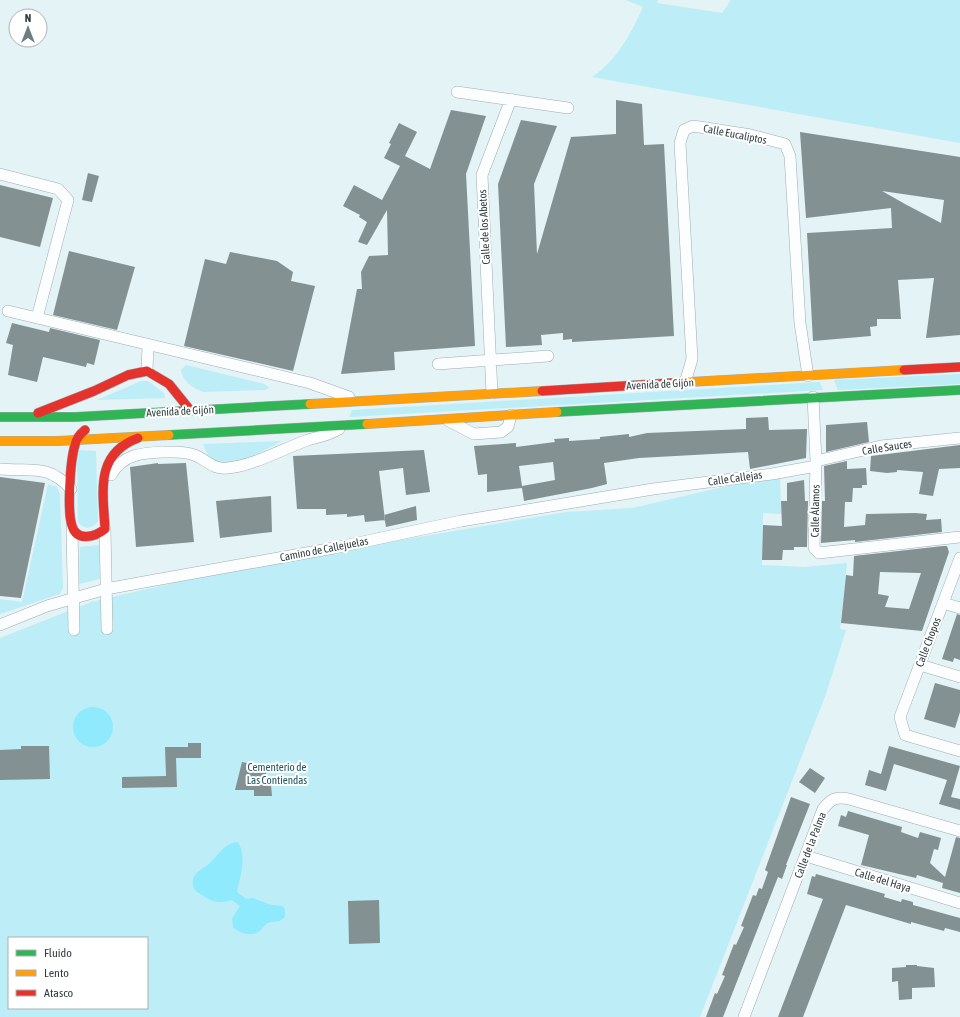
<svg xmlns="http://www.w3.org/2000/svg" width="960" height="1017" font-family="'Asap Condensed',sans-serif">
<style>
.green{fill:#bdedf7;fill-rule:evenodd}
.water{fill:#8eeafc}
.building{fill:#839193;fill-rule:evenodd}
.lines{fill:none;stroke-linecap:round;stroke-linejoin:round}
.street-casing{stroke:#9fadb0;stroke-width:12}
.fast-casing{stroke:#9fadb0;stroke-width:10}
.slow-casing{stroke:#9fadb0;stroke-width:10}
.jam-casing{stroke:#9fadb0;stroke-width:10}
.street{stroke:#fbfdfe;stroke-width:11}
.fast{stroke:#30b455;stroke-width:9}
.slow{stroke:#ff9f0a;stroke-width:9}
.jam{stroke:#e5322d;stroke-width:9}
.labels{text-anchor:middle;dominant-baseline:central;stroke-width:4;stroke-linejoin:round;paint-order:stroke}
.street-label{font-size:11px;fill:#2f3d40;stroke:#fff}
.park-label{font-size:11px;fill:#20555f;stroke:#fff}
</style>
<rect width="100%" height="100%" fill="#e3f3f6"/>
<!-- green -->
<path class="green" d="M626,0h32l-1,3 65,10 9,-13h229v143l-368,-66c25,-17 39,-43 51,-70z
M186,365l78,19 5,4 -4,2 -62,2c-10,-4 -21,-11 -22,-22z
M960,374v10l-122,6 -4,-10z
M141,381h7l16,12 1,5 -68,2z
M820,382l3,8 -474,27 3,-7z
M282,441c-14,7 -46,26 -61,23 -10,-2 -15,-12 -18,-20z
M77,450l19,1 2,71c-7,7 -14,8 -20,0z
M780,474l1,40 -18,-1 -1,52 43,2 42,-4 -7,66 6,1 -20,64 -126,323h-700v-379l91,-36 151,-35 324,-55 66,-4zM9,938h138v70h-138z
M48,484l9,3 3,8 3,93 -3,6 -60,20v-15l22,3z
M99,545l1,34 -21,5 1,-37z"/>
<!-- water -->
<path class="water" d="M73 727a20 20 0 1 1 40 0a20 20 0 1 1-40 0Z
M238,842c9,14 2,35 -1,50l9,7 7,-1 18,7 12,1 2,4v7c-8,7 -10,3 -17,6 -4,2 -6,7 -10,9 -8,5 -19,1 -25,-5l-1,-8 8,-13 -8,-6c-10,3 -18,3 -27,-3 -5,-4 -11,-5 -12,-12 -2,-12 9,-15 16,-21 9,-8 15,-21 29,-22z"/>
<!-- building -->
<path class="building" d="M616,100l26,4 2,41 20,-1 10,192 -102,6v-3l-9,1v-7l-22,2 1,10 -36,2 -8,-163 23,-64 36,6 -23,58 3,70 34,-117 45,-3z
M451,110l35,6 -20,58 9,172 -81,6 1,18 -54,4 16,-85h5l-1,-17 8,-16 19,-1 -1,-45 -20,35 -9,-3 9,-20 -8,-5 1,-2 -17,-9 11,-21 28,15 18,-34 -16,-8 7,-14 -2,-1 10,-20 18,9 -12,24 25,13z
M800,132l160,25v178l-34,3 8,-60 -36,2 3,39h-24v7l-7,1 1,9 -58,5 -6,-108 85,-5 -1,-20 -85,10zM882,191l62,9 -3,23 -36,-19z
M88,173l11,3 -7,26 -10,-2z
M0,185l53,13 -13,49 -40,-10z
M69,251l66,16 -18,63 -64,-15z
M230,252l47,9 16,11 -2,9 24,5 -22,85 -109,-25 21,-87 21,5z
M12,323l37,9 1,-4 50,12 -6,25 -7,-2 -1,4 -43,-10 -6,25 -29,-7 5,-30 -7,-2z
M768,417l1,13 38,-1 -1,29 -56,11 -2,-17 -109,6 -35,5 3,21 -15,4 -68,13 -2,-13 -35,4v-18l-9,1 -4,-29 42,-3v4l39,-5 -1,-3 15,-1v3l31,-2v-2l29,-3v3l18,-4 99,-4v-11zM553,462l2,18 -33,6 -3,-20z
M867,422l2,20 -43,10v-27z
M960,445v23l-21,1 -6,27 -14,-2 4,-22 -26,-2v2l-10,1 -17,-2 1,-15z
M424,450l6,42 -24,3 -3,-27 -24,3 6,49 -20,2 -1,-7 -17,2v-3l-21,1v-6h-29l-4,-53z
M847,461v8l19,-1 1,17h-5v3h-9l-1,14h-7l-1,25 21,-2 1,-11 49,-1 12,1 -1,6 15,-1 1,13 -87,10v-2l-34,3 1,-42h3l-1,-35z
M158,463v1l28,-1 8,79 -58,5 -6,-80z
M0,477l45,6 -24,115 -21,-2z
M804,480l1,21h3l-1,46h-13v3h-11l-1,10h-20l1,-35 19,1 -1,-25h6v-18z
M271,496l1,36 -52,6 -4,-37z
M416,506l1,14 -31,7 -2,-12z
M943,546h4l2,6 -27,79 -81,-8 5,-48 7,1 1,-20zM880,572l41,1 -12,36 -24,-2 4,-11 -11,-2z
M957,614l3,1v45l-6,-2 -1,4 -11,-3z
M935,683l25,7v22l-5,16 -31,-9z
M188,743h13v15h-25l1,29 -55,1v-11l44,-1 -1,-29h23z
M21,746h28l1,33 -50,1v-30l21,-1z
M889,746l71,20 -9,31 9,2v11l-21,-6 8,-24 -53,-16 -8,27 -21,-6 4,-15 12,4z
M242,762l24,5v18h5l1,11h-18v-6h-19z
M810,768l15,10 -10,15 -16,-11z
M791,797l19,7 -24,61h1l-5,14 -4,-2 -55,140h-17l9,-24 2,1 8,-18 -3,-1 12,-31 2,1 8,-18 -3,-1 12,-31 3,1 3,-8 3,1 6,-17 -3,-2z
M848,811l54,16 -1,5 17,6 2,-6 21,6 -3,12 -4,-1 -4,14 15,14 11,-40 4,1v55l-18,-5 1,-5 -26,-8 -1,3 -55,-13 8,-30 -31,-9 3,-11 5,2z
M816,874l69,20 -1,3 17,5 1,-3 11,3v3l47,13v14l-15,-4 -1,3 -33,-9v2l-65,-19 -43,112h-25l45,-118 -16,-5 5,-18 3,1z
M379,900l1,43 -31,1 -1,-43z
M906,965h11v1l17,2 1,19 -23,1v11l-13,1 -1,-19 -6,1v-14l14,-1z"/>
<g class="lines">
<defs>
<path id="street" d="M457,92l111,16
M0,174l58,15 10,11 -31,118
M8,311l302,72 39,14
M438,364l110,-8
M147,371l1,-26
M685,383l7,-24 -12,-216 4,-13 9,-4 58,9 34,9 5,12 10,167 8,53
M492,393l-10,-218 29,-76
M813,397l3,64 -2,87 5,5 141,-16
M449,421l25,13 27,-2 7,-5 3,-12
M816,461l65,-15 79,-8
M0,469c31,3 47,-6 71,20
M111,475c12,-22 33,-22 55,-23 9,0 19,-1 28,3 12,4 19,15 33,13 25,-2 54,-18 78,-27 14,-5 20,-4 34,-12
M72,528l2,102
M105,529l2,100
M960,558l-60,159 5,18 55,16
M943,603l17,5
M0,625l47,-19 59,-17 38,-7 190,-34 127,-27 192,-32 119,-15 44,-8
M920,665l40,12
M806,856l154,47
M744,1017l79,-208c8,-10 13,-13 26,-10l111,32"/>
<path id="fast" d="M557,412l403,-22
M0,417h75l235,-13
M169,435l198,-11"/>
<path id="slow" d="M672,383l232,-13
M310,404l232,-13
M367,424l190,-12
M0,441h58l111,-6"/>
<path id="jam" d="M904,370l56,-3
M542,391l130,-8
M38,413l56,-22 34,-16 19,-4 22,13 21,26
M85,430c-5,4 -9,9 -10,15 -5,16 -8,66 -3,81 5,16 23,11 33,3 -2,-38 -10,-75 33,-91"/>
</defs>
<!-- street casing -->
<use href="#street" class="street-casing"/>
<!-- fast casing -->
<use href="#fast" class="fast-casing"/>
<!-- slow casing -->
<use href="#slow" class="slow-casing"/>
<!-- jam casing -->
<use href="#jam" class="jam-casing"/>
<!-- street -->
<use href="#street" class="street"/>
<!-- fast -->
<use href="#fast" class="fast"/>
<!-- slow -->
<use href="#slow" class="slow"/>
<!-- jam -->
<use href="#jam" class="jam"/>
</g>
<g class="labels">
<!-- street labels -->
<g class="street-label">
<text transform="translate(735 134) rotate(11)">Calle Eucaliptos</text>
<text transform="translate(484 227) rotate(-93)">Calle de los Abetos</text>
<text transform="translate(660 384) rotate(-3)">Avenida de Gijón</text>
<text transform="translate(180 411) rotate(-3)">Avenida de Gijón</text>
<text transform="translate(887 447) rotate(-9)">Calle Sauces</text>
<text transform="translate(735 478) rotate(-8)">Calle Callejas</text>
<text transform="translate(815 511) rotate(-89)">Calle Álamos</text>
<text transform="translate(324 549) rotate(-11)">Camino de Callejuelas</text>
<text transform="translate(928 642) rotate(-69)">Calle Chopos</text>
<text transform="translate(810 845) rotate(-69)">Calle de la Palma</text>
<text transform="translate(883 880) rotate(17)">Calle del Haya</text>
</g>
<!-- park labels -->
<g class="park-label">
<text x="277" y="767">Cementerio de<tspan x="277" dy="13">Las Contiendas</tspan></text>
</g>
</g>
<!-- legend -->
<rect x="8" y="937" width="140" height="72" fill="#ffffff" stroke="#acb1b3"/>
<rect x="16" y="950" width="20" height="6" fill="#30b455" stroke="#acb1b3"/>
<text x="44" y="957" font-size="12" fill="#2f3d40">Fluido</text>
<rect x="16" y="970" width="20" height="6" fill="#ff9f0a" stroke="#acb1b3"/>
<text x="44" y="977" font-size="12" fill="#2f3d40">Lento</text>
<rect x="16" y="990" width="20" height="6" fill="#e5322d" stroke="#acb1b3"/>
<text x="44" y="997" font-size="12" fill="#2f3d40">Atasco</text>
<!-- north arrow -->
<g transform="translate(28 28)"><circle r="19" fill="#ffffff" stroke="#acb1b3"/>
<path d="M0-3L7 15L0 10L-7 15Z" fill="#6e7d80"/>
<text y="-6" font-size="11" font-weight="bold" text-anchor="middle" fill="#2f3d40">N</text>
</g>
</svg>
